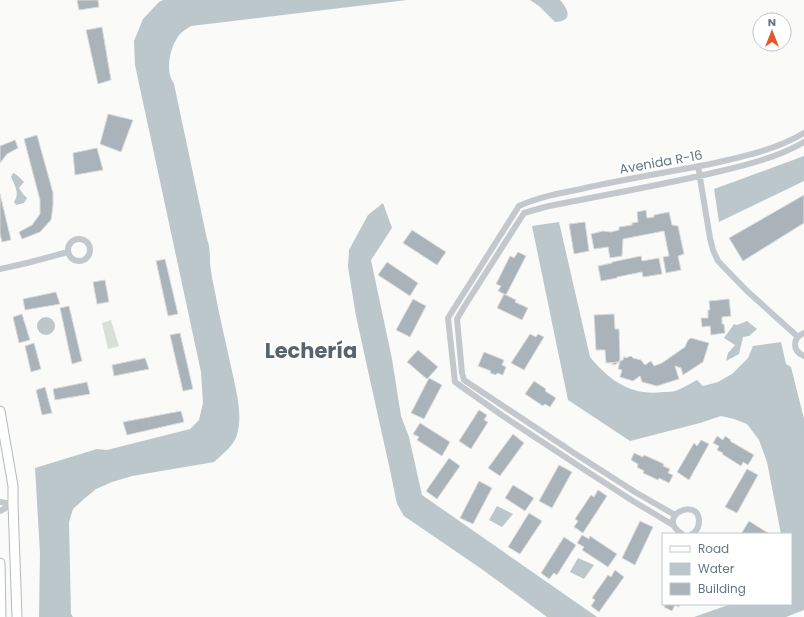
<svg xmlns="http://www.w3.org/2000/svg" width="804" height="617" font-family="Poppins,sans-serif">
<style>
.green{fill:#dadfd7}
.water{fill:#bbc7cb}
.building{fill:#aab3b9;stroke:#dcdcda}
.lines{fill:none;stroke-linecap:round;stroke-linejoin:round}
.secondary-casing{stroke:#b3babf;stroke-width:11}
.street{stroke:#c3c8cc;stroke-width:6}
.secondary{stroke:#fff;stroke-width:9}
.labels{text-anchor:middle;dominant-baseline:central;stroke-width:4;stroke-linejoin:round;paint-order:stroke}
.street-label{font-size:13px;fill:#657683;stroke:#fff}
.town-label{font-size:21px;font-weight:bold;fill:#57646e;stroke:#fff}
</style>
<rect width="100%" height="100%" fill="#fafaf8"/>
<!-- green -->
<path class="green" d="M111,320l8,26 -11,3 -6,-26z"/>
<!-- water -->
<path class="water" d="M163,0h244l-216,26c-3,2 -7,4 -10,7 -10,10 -15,33 -10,45 0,1 3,5 3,6l33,155c3,8 3,15 3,24 1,8 2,16 4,24 5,28 12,56 18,84 4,19 10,41 6,60 -2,13 -15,23 -24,31l-82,14 -20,6 -16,7 -12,10 -11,10 -4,13 2,92 2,3h-34l1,-64 -5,-85 62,-19 10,1 83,-21 9,-9 4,-17 -2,-31 -66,-307 -1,-24 9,-22 16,-17z
M530,0h30c9,10 13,21 -5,22l-16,-16z
M804,156v25l-85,41 -5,-33z
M13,173c5,2 7,5 11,9l-5,6 4,6 4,4 -3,5 -8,2 -2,-3c6,-9 1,-16 -3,-25z
M383,203l9,25 -21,32 21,99 9,57 8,21 13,58 175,122h-50l-64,-47 -79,-54 -7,-12 -7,-34 -16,-72 -18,-82 -8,-49 1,-17 19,-35z
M559,222l31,135c20,24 41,39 73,35 5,0 10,0 15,-2 7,-3 13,-7 19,-10l6,6 15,-4 14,-8 16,-16 5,-12 28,-4 5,22 5,3 13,52v191l-18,7h-92l37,-13h60v-70h-10l-14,-72 -8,-22 -12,-16 -13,-5 -13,-3 -21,7 -70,18 -62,-41 -36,-174z
M37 326a9 9 0 1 1 18 0a9 9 0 1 1-18 0Z
M747,321l10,8 -8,7 -6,1 -4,17 -13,7 2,-8 7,-8 -11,-7 10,-14 3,1z
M497,506l16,8 -11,13 -13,-7z
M578,558l16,7 -10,14 -14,-7z"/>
<!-- building -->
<path class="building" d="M77,0h21l1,7 -20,3z
M102,27l9,53 -13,4 -12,-54z
M108,114l25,6 -12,32 -21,-8z
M37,135l16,58v13l-2,14 -11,12 -18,7 -3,-7 13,-7 8,-11v-14l-16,-61z
M15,140l3,8 -11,6 -7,9v-17z
M97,148l6,22 -28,5 -2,-22z
M0,194l11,46 -9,2 -2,-8z
M804,195v28l-61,38 -14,-23z
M646,210l1,8 7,-1v-2l15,-3 3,13 6,1 6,28 -6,2 3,14 -15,3 -3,-16 6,-1 -5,-25 -41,8 -1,17 -12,2 -2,-11 -14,2 -3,-15 12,-3 8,1 8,-2v-3l13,-2v-2l6,-1 -1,-10z
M585,222l4,29 -15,3 -5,-30z
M412,230l34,22 -9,13 -34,-22z
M518,252l8,4 -20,39 -8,-4 3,-5 -5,-2 14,-28 4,2z
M641,256l1,5 17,-3 3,16 -19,3 -1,-5 -25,5v1l-16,3 -3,-15 14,-3v-1z
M165,259l13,55 -10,2 -12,-55z
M387,262l31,21 -8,13 -32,-21z
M105,280l4,22 -12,2 -4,-22z
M56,292l4,12 -35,6 -2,-11z
M504,294l12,6 -1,2 13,6 -6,12 -25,-12z
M413,299l13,7 -16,31 -14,-7z
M729,299l2,17 -9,1v7h2l1,9 -14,2 -1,-9 -8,1 -1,-9h7v-8h2l-1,-9z
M69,306l13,55 -10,3 -12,-56z
M22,314l8,26 -11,3 -6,-26z
M614,314l1,15h4l1,33 -14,1 -1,-13h-9l-2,-35z
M180,333l13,56 -10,2 -13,-56z
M530,334l6,3 2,-3 6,3 -20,33 -13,-7z
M691,338l18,5 -6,19 -20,13 -2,-7 -6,-2 4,13 -22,7 -15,-4 -2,-6 -7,5 -13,-4 2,-7 -4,-1 2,-8 -5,4 -4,-1 12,-4 1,-4 1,2 6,-2 2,2 8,2 4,5 6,-4 3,5 8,-3 23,-16 3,-7z
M34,343l7,26 -10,3 -6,-26z
M418,350l20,17 -11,12 -20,-17z
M484,352l20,8 -2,5 4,2 -3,8 -6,-2 -1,2 -6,-2 1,-2 -13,-5z
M145,358l4,11 -35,7 -2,-11z
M429,378l13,7 -18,34 -13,-6z
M534,381l12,8 -1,2 11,7 -6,9 -5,-3 -2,2 -18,-12z
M87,382l3,12 -35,6 -2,-11z
M45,387l7,26 -10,2 -6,-25z
M479,410l8,5 -3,5 4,2 -17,27 -12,-8z
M181,411l3,11 -57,13 -4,-13z
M420,423l30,19 -8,14 -25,-16 2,-3 -6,-3z
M513,434l11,9 -24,33 -12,-8z
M717,436l6,4 2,-4 6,4 -1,1 24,14 -6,10 -5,-3 -2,4 -19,-12 1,-1 -6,-3 2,-4 -6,-3z
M701,440l8,4 -20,36 -12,-8 17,-29 3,3z
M634,453l9,4 1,-2 20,9 -1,2 7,3 -2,4 5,2 -4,8 -10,-5 -1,2 -15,-7 1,-2 -7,-4 1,-3 -7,-4z
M449,458l11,8 -23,33 -11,-8z
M559,465l13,7 -20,36 -13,-7z
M747,469l11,6 -21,38 -12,-6z
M479,481l13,7 -19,36 -13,-6z
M513,485l21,13 -9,13 -20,-13z
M598,490l9,6 -24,37 -9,-6 4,-6 -3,-2 16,-24 3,2z
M529,513l13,8 -22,33 -12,-7z
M640,521l13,6 -18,38 -13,-7z
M749,521l19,12 -1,1h-26z
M582,535l7,4 1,-3 27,18 -9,13 -26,-17 2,-3 -7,-4z
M564,537l12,8 -19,30 -3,-2 -5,6 -8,-6z
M615,570l9,7 -25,35 -8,-6 4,-6 -3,-2 16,-23 3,2z
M666,604h14l-1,3 -4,-2 -3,6 -8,-4z"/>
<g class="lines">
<defs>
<path id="secondary" d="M0,411l13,75v18l4,113
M0,563l1,54"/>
</defs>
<!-- secondary casing -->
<use href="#secondary" class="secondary-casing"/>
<!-- street -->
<path class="street" d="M698,166l12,72 3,12 5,11 29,30 51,46
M519,206l-71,112 7,64 48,34 85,56 45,29 40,24
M519,206c20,-9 41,-13 62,-17 44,-10 89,-17 134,-26 31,-7 62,-14 89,-30
M524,213l-60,94 -7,12 5,54 2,7 110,73 61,39 40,23
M524,213l21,-6c58,-12 118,-22 176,-36 29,-7 57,-14 83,-29
M68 250a11 11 0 1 1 22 0a11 11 0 1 1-22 0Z
M0,269l27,-6 41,-11
M804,333c-12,5 -12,18 0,23
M0,502l13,2
M0,511l13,-7
M682,534c-28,-18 17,-38 17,-13 0,6 -2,10 -7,13"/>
<!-- secondary -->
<use href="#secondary" class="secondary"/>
</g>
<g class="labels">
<!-- street labels -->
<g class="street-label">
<text transform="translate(661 162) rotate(-10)">Avenida R-16</text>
</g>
<!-- town labels -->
<g class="town-label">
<text x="311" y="350">Lechería</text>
</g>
</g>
<!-- legend -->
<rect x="662" y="533" width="130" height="72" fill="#ffffff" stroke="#c1c8cd"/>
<rect x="670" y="546" width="20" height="6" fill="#ffffff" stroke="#c1c8cd"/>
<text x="698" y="553" font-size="12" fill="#657683">Road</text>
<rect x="670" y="563" width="20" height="12" fill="#bbc7cb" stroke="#c1c8cd"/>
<text x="698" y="573" font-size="12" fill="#657683">Water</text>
<rect x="670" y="583" width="20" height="12" fill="#aab3b9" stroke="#c1c8cd"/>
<text x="698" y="593" font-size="12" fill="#657683">Building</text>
<!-- north arrow -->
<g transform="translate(772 32)"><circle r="19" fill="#ffffff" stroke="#c1c8cd"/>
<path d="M0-3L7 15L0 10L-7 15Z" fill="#e4572e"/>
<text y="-6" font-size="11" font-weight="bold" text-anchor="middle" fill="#657683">N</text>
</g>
</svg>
